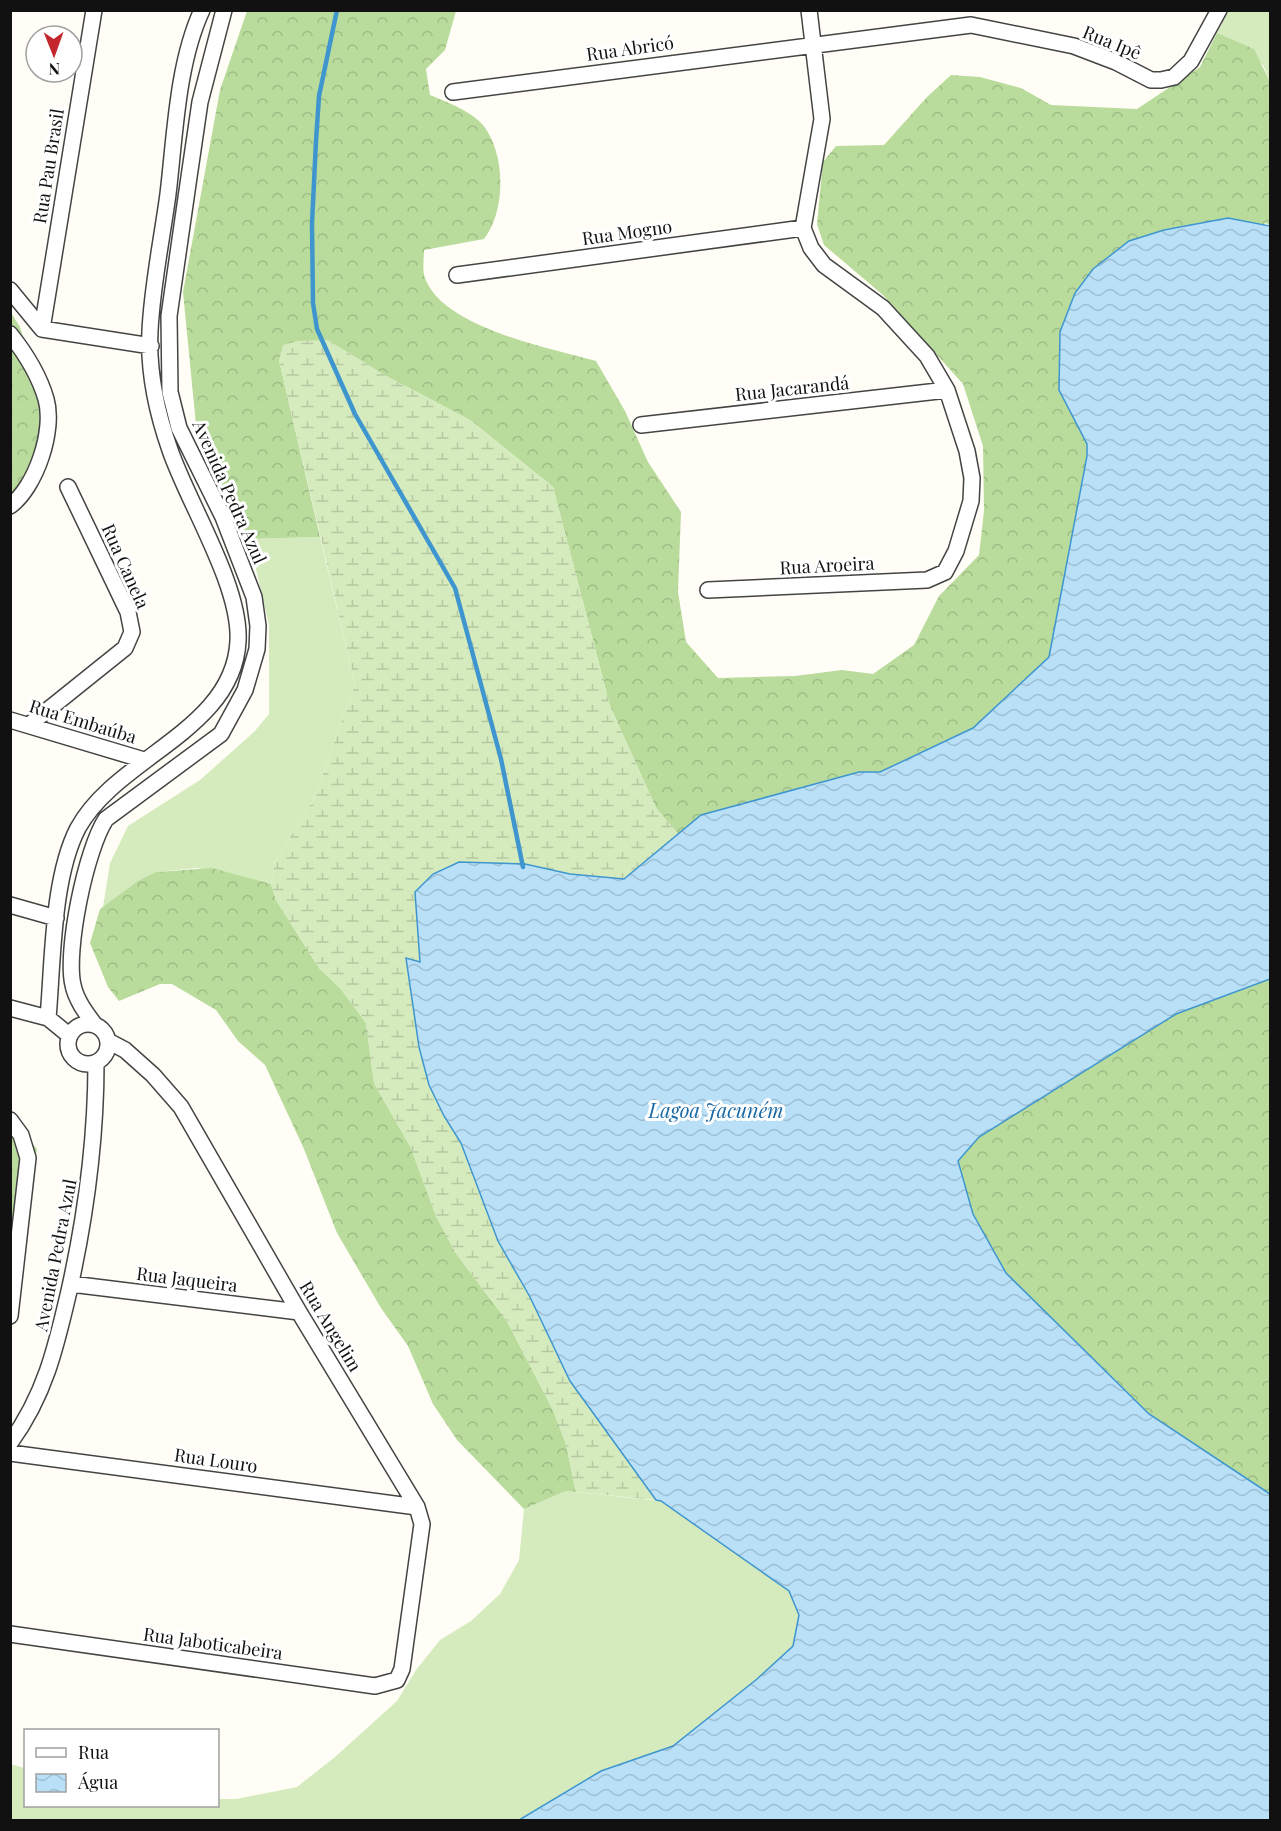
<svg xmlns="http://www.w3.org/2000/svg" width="1281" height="1831" font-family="'Playfair Display',serif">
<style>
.grass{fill:#d5ebbd}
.forest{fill:url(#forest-crowns)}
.wetland{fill:url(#wetland-marsh)}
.water{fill:url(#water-waves);stroke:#3f96cf;stroke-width:1.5}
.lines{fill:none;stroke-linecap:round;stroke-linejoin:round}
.stream{stroke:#3f96cf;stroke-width:4.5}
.street-casing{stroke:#444;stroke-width:18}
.street{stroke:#fff;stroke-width:15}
.labels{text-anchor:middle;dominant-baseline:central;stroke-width:6;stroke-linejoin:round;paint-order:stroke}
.street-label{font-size:18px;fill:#111;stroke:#fff}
.water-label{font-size:20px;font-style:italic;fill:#1768a6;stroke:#fff}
</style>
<defs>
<pattern id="forest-crowns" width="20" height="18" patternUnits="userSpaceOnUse" patternTransform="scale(1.5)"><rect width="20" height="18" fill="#b9dc9c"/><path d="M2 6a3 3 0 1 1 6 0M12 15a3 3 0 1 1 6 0" fill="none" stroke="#9ebc85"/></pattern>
<pattern id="wetland-marsh" width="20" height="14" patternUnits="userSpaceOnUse" patternTransform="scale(1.5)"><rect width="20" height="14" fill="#d5ebbd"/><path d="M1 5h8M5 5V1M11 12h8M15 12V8" fill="none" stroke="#b6c8a1"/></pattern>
<pattern id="water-waves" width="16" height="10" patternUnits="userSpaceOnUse" patternTransform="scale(1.5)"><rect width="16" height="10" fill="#b9e0f7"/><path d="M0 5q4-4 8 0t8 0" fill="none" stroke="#9ebfd3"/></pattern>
</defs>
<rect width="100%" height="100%" fill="#fffdf5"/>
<!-- grass -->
<path class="grass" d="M1228,11h42v71l-7,-17 -46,-32z
M320,537l35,147 -41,115 -39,62 -4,23 -74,-16 -41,4 -53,35 7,-44 18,-37 72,-46 54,-48 15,-18v-89l-20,-86z
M566,1491l95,10 128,90 10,24 -6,31 -36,33 -84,67 -72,25 -82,49h-508l-1,-56 15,4 1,38h192v-7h18l61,-12 38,-30 62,-56 19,-31 24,-30 31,-19 29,-27 19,-34 5,-51z"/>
<!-- forest -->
<path class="forest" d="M247,11h209l-11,39 -19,19 4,26c17,7 41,16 53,30 23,29 23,86 1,114l-60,11c0,9 -2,21 1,28 18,50 125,70 171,83l29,50 23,51 33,50 -3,80 8,50 32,36 77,-2 47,-6 31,4 41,-29 25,-49 40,-41 5,-44 -1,-65 -20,-62 -80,-89 -59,-50 -7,-21 6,-62 13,-16 48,-1 43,-48 24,-22 29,2 41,11 30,17 86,4 63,-42 17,-34 37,16 16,33v144l-4,-3 -191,70 -15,39 -1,58 28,54v12l-38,201 -76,71 -93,44h-21l-158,43 -23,19 -22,-26 -46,-102 -57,-219 -83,-67 -84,-44 -59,-36 -48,20 41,177 -71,2 -52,-104 -14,-143 37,-202z
M10,311l10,16 25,81 -14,80 -21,9z
M212,868l59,16 5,16 43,68 22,21 25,34 8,60 37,65 25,68 19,36 52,69 46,89 13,34 10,48 -10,-1 -42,18 -67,-69 -24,-36 -25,-58 -27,-38 -44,-75 -33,-84 -39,-84 -27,-24 -22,-31 -44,-26h-12l-41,17 -11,-14 -18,-44 10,-34 38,-28 18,-9z
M1270,979v515l-121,-80 -143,-141 -33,-59 -15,-53 21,-24 197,-123z
M10,1119l27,30 -26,176h-1z"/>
<!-- wetland -->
<path class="wetland" d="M327,340l59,36 84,44 83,67 57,219 46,102 22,26 -54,45 -54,-5 -45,-10 -66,-2 -26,12 -18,18 5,70 -14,-3 13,88 10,38 15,31 17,27 37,98 32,56 40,84 86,119 -80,-8 -10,-48 -13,-34 -46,-89 -52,-69 -19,-36 -25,-68 -37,-65 -8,-60 -25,-34 -22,-21 -43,-68 -5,-16 4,-23 39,-62 41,-115 -76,-324 4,-15 14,-4z"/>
<!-- water -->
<path class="water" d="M1228,218l42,8v753l-94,35 -197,123 -21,24 15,53 33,59 143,141 121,80v326h-751l82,-49 72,-25 84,-67 36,-33 6,-31 -10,-24 -128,-90 -5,-1 -86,-119 -40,-84 -32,-56 -37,-98 -17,-27 -15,-31 -10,-38 -13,-89 14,4 -5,-70 18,-18 26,-12 66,2 45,10 54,5 77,-64 158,-43h21l93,-44 76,-71 38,-201v-12l-28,-54 1,-58 15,-39 18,-24 36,-28 35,-11z"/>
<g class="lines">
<!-- stream -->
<path class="stream" d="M337,10l-18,86 -3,45 -4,83 1,79 4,26 38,85 100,174 46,171 22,108"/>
<defs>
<path id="street" d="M453,92l518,-67 103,21 42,16 35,18h10l13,-3 17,-16 28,-51
M457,275l346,-47
M10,290l32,39 109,17
M42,329l52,-319
M10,334c16,20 29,41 36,65 9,31 -10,88 -36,107
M641,425l306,-35
M708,590l219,-10 18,-8 11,-21 15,-50 1,-23 -5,-27 -20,-61 -20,-34 -44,-48 -59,-43 -13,-17 -8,-20 19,-109 -13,-109
M10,720l134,40
M29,725l96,-77 7,-16 -4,-20 -60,-125
M10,905l46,13
M10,1008l38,10 22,18
M48,1018c5,-56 4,-140 30,-190 39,-71 156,-98 160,-187 3,-55 -50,-138 -68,-191 -13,-37 -22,-80 -20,-119 2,-45 12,-92 18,-137 7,-58 9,-130 34,-184
M68 1044a20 20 0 1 1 40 0a20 20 0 1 1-40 0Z
M95,1025c-9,-12 -19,-25 -22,-40 -8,-34 13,-136 33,-166l115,-85 24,-44 12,-41 1,-23 -4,-29 -31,-80 -44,-89 -9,-36 -1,-76 20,-139 11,-75 24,-92
M10,1120l11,15 7,23 -18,158
M71,1284l228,28
M10,1443c35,-48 46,-96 59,-152 17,-76 27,-149 27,-228
M10,1453l407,54
M10,1634l365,52 22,-6 5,-11 20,-145 -5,-17 -118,-195 -118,-205 -28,-32 -28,-25 -17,-9"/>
</defs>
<!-- street casing -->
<use href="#street" class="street-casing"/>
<!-- street -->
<use href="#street" class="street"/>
</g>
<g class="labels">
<!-- street labels -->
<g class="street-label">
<text transform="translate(1112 42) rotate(22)">Rua Ipê</text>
<text transform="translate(630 48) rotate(-8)">Rua Abricó</text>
<text transform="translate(48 166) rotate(-81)">Rua Pau Brasil</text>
<text transform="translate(627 232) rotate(-8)">Rua Mogno</text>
<text transform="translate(792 388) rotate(-6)">Rua Jacarandá</text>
<text transform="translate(230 492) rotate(66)">Avenida Pedra Azul</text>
<text transform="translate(827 565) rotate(-3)">Rua Aroeira</text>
<text transform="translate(126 566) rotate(66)">Rua Canela</text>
<text transform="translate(83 721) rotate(17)">Rua Embaúba</text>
<text transform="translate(55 1255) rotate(-79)">Avenida Pedra Azul</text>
<text transform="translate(187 1279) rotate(7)">Rua Jaqueira</text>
<text transform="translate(331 1326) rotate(59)">Rua Angelim</text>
<text transform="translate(216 1460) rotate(8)">Rua Louro</text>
<text transform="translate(213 1643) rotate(8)">Rua Jaboticabeira</text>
</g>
<!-- water labels -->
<g class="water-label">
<text x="716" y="1109">Lagoa Jacuném</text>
</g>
</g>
<!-- border -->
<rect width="1281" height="1831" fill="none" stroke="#111111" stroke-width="24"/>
<!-- legend -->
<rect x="24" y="1729" width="195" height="78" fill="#ffffff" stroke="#a0a0a0" stroke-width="1.5"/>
<rect x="36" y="1748" width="30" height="9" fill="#ffffff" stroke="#a0a0a0" stroke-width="1.5"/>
<text x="78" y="1759" font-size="18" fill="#111111">Rua</text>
<rect x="36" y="1774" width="30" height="18" fill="url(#water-waves)" stroke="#a0a0a0" stroke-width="1.5"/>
<text x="78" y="1789" font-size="18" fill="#111111">Água</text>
<!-- north arrow -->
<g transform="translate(54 54) rotate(179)"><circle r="28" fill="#ffffff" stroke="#a0a0a0" stroke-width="1.5"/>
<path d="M0-4.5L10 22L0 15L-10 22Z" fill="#c4262e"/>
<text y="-9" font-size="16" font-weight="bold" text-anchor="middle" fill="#111111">N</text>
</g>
</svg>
